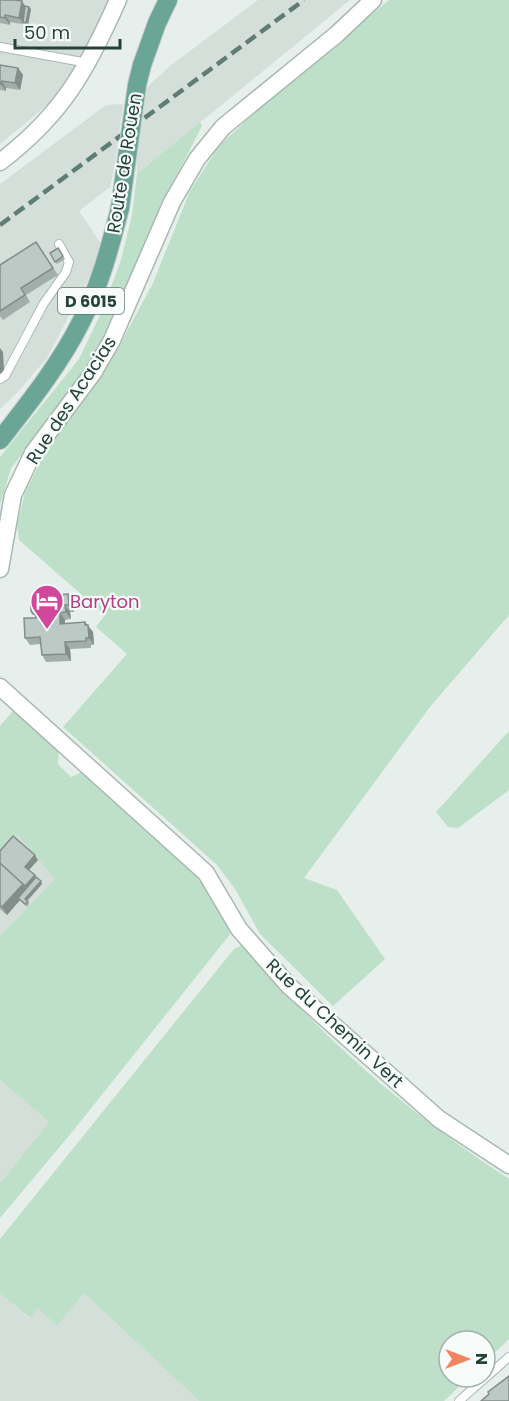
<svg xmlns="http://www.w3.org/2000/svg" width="509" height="1401" font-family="Poppins,sans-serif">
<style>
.built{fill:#d4dfda}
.green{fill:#bfe0c8}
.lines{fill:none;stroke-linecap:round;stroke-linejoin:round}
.service-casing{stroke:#a8b8b2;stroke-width:10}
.minor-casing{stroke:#a8b8b2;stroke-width:19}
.primary-casing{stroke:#c2cac8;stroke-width:20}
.service{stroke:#fff;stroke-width:8}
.minor{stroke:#fff;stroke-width:16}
.primary{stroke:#6aa596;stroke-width:18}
.rail{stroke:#5f7d75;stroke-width:4.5;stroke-dasharray:12 6;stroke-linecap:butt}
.primary-bridge-casing{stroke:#c2cac8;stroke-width:20;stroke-linecap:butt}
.primary-bridge{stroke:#6aa596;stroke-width:18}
.wall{fill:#a1aea9}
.shaded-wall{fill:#838d89}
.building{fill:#bbcac4;stroke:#838d89;stroke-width:1.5}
.labels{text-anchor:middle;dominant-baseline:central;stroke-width:4.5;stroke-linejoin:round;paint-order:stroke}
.shield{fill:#f7fbf9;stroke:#637a73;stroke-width:1.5}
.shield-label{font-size:16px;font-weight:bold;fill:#24423a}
.street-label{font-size:18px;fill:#24423a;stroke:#f7fbf9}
.hotel-label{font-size:18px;fill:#b23c85;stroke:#f7fbf9;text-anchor:start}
</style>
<rect width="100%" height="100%" fill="#e6efeb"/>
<!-- built -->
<path class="built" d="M0,0h111l-13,29 -35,63 -63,52z
M258,0h92l-213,174v-16l9,-70 24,-22z
M123,104l-8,60 -5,23 -31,24 23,34 -10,27 -45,86 -31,36 -16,15v-225l106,-79z
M18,834l38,45 -56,57v-84z
M0,1080l49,42 -49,61z
M84,1293l115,108h-199v-107l29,24 9,-10z"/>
<!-- green -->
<path class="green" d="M389,0h120v615l-79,92 -126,171 33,12 48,69 -52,47 -73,-72 -25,-45 -18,-24 -154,-138 64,-73 -31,-27 9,-12 -86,-75 -2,-15 8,-33 29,-56 36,-43 26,-41 37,-69 37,-92 29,-45 50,-47z
M200,122l2,4 -39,76 -9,28 -33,80 -36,65 -74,93 -11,37v-48l79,-98 23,-48 19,-51 11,-45 5,-41z
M13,711l46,38 -1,15 13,13 11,-5 102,90 22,26 25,45 -158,198 -73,87v-35l49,-61 -49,-42v-144l55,-57 -37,-44 -18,17v-126z
M509,731v59l-51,38 -10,-1 -12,-15z
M245,944c73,93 165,170 264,235v160l-24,23v-21h-36v36h20l-25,24h-245l-115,-108 -27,33 -19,-18 -8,10 -30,-24v-55l234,-290z"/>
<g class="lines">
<defs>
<path id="service" d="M0,47l88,16
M0,379l5,-3 39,-73 22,-31 3,-10 -10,-18
M459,1401l50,-44"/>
<path id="minor" d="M0,162c62,-47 87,-92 118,-162
M0,569l13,-74 20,-42 60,-80 19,-33 60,-138 25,-43 26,-32 114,-93 36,-34
M0,687l206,186 33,56 49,56 151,134 70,46"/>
<path id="primary" d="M142,65l15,-42 11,-23
M0,440c29,-37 60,-76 81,-118 19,-36 29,-75 39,-114"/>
</defs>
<!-- service casing -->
<use href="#service" class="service-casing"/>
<!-- minor casing -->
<use href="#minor" class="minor-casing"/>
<!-- primary casing -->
<use href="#primary" class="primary-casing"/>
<!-- service -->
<use href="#service" class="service"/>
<!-- minor -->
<use href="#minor" class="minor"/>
<!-- primary -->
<use href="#primary" class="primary"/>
<!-- rail -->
<path class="rail" d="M0,225l304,-225"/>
<defs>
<path id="primary-bridge" d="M120,208l17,-123 5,-20"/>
</defs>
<!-- primary-bridge casing -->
<use href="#primary-bridge" class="primary-bridge-casing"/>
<!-- primary-bridge -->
<use href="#primary-bridge" class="primary-bridge"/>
</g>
<!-- wall -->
<path class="wall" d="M0,0l25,6 6,3 -3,16 -18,-3v3l-10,-2z
M0,65l18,3 5,7 -3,15 -14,-2v3l-6,-1z
M58,248l7,11 -8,5 -7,-11z
M41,249l17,26 -32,20 4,7 -27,18 -3,-4v-51z
M56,593l2,2 15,6 1,11h-4l1,7 -6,1v4l20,-2 8,10 1,13h-3v3l-21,1 1,12 -25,1 -4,-7 -1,-11 -11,1 -5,-7 11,-20 -5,-7z
M0,851l38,9 -9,10 13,14 -15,17 2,3 -2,3 -7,-7 -13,15 -7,-6z"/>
<!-- shaded-wall -->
<path class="shaded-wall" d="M22,1l5,8 -4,13 -4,-4z
M29,7l2,2 -3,16 -2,-2z
M5,15l5,7v3l-5,-7z
M18,68l5,7 -3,15 -5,-7z
M2,81l4,7v3l-5,-7z
M0,348l3,4 1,18 -4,4z
M68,594l5,7 1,11 -5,-7z
M65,605l5,7 1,7 -5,-7z
M60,613l5,7v11l-5,-7z
M85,622l8,10 1,13 -5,-7z
M65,642l5,7 1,12 -5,-7z
M35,855l3,5 -10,11 -3,-4z
M35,875l3,5 -10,11 -3,-5z
M41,881l1,3 -16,18 -1,-3z
M23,884l5,7 -10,7 2,2 -13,15 -5,-8z"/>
<!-- building -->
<path class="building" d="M0,0h14l8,1 -3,17 -14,-3v3l-5,-1z
M25,6l4,1 -3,16 -3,-1z
M0,65l18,3 -3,15 -13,-2 -1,3h-1z
M36,242l17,26 -32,20 4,7 -25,16v-46z
M58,248l5,8 -8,6 -5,-9z
M56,593v2l12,-1 1,11h-4l1,7 -6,1v11l25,-2v3h3l1,13h-3v3l-21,1 1,12 -24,1 -2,-18 -15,1 -1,-20h12v-4h-3l-2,-3v-13l2,-4z
M13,836l22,19 -10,12 10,8 -10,11 -25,-23v-12z
M0,863l23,21 -21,23 -2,-1z
M36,877l5,4 -16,18 3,3 -3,2 -7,-6z
M509,1376v25h-28l8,-7 -1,-2z"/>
<!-- icons -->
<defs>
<symbol id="hotel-pin" viewBox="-11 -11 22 30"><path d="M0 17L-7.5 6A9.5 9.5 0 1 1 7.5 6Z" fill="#d1479c" stroke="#f7fbf9"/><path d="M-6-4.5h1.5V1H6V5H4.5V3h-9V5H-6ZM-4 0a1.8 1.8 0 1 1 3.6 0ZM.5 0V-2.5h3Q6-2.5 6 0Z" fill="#fff"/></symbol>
</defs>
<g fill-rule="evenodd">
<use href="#hotel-pin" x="28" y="582" width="38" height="52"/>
</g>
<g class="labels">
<!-- shield labels -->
<rect class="shield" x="58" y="288" width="66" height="26" rx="4.5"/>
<g class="shield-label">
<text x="91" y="301">D 6015</text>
</g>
<!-- street labels -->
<g class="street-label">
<text transform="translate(124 163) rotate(-81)">Route de Rouen</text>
<text transform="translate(71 400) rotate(-57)">Rue des Acacias</text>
<text transform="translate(335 1023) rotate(43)">Rue du Chemin Vert</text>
</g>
<!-- hotel labels -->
<g class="hotel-label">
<text x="70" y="601">Baryton</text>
</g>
</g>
<!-- north arrow -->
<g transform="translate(467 1359) rotate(90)"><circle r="28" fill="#f7fbf9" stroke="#a3b1ad" stroke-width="1.5"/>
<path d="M0-4.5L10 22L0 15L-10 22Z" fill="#f4845f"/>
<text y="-9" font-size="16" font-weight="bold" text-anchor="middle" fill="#24423a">N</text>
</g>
<!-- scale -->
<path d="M15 39v9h105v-9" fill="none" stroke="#24423a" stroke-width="3"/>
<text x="24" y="39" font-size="18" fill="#24423a" stroke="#f7fbf9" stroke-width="4.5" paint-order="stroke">50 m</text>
</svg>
